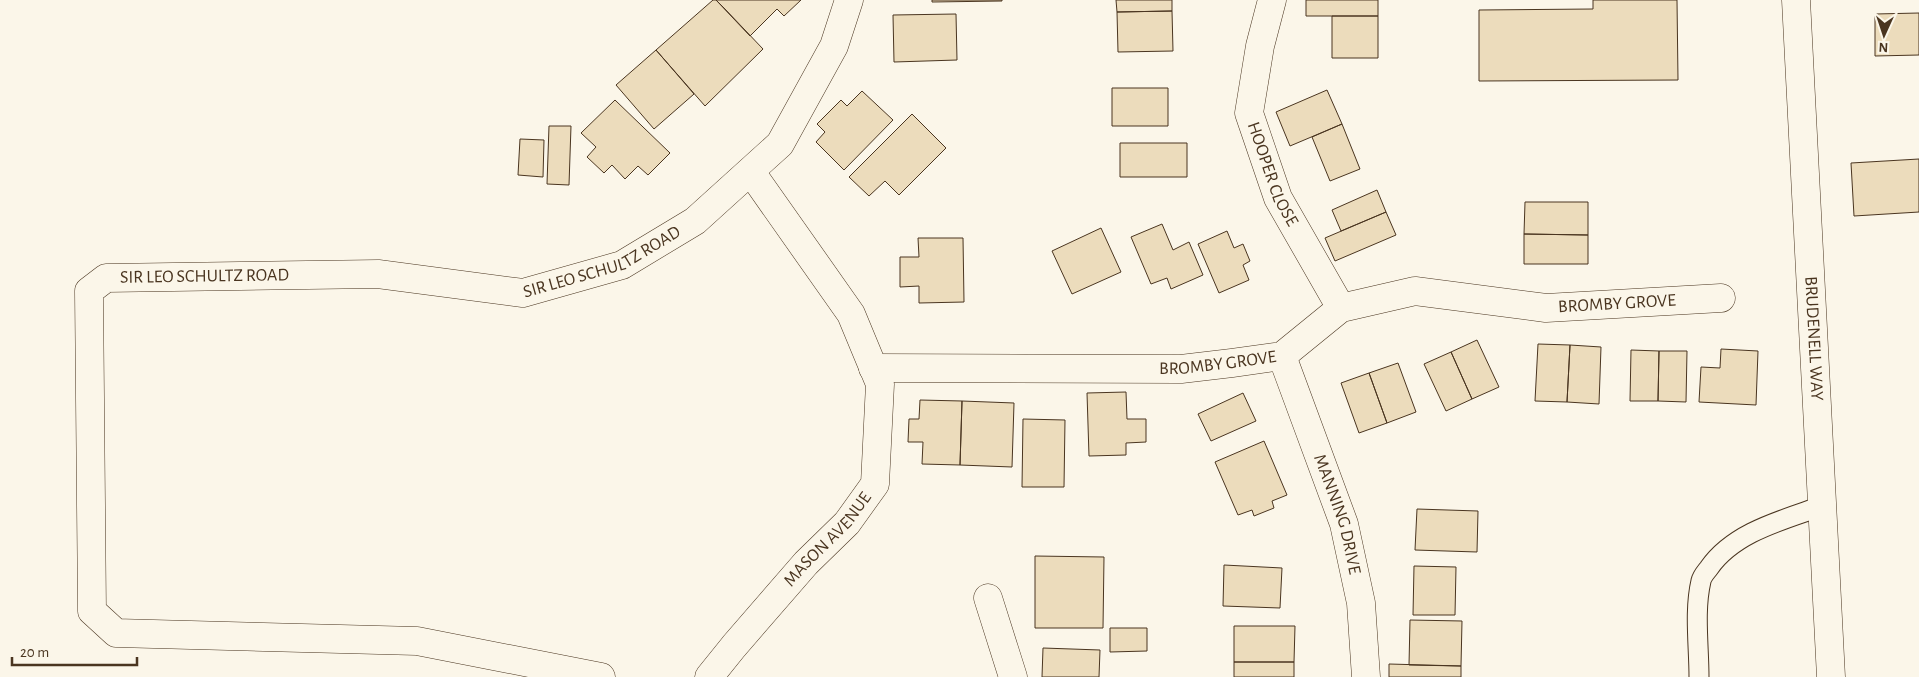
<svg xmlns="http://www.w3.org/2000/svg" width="1919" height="677" font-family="'Alegreya Sans',sans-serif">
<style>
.building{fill:#ecdcbc;stroke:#4a3520}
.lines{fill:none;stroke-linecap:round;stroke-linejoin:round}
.service-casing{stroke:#4a3520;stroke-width:21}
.minor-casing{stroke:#4a3520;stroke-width:29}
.service{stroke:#fbf6e9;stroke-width:19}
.minor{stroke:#fbf6e9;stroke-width:28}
.labels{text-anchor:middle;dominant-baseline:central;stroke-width:4;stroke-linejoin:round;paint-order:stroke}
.street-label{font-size:18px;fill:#4a3520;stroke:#fbf6e9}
</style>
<rect width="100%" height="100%" fill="#fbf6e9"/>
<!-- building -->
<path class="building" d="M713,0h3l8,8 39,41 -58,57 -49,-56z
M716,0h85l-17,16 -7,-7 -27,27z
M932,0h70v1l-70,1z
M1116,0h56v11l-55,1z
M1306,0h72v16h-72z
M1593,0h84l1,80 -199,1v-71l114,-1z
M1172,11l1,40 -55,1 -1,-40z
M1919,13v42l-44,1v-42z
M956,14l1,46 -63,2 -1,-47z
M1332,16h46v42h-46z
M656,50l38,44 -40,35 -38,-44z
M1112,88h56v38h-56z
M1327,90l15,34 -52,22 -14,-34z
M862,91l31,29 -49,50 -28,-28 9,-10 -8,-8 24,-24 6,6z
M615,100l55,53 -22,22 -10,-9 -13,13 -13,-14 -8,8 -17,-16 9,-10 -15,-14z
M912,114l34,34 -47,47 -14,-14 -16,15 -20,-19z
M1342,124l18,45 -30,12 -18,-44z
M549,126h22l-2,59 -22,-1z
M520,139l24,1 -1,37 -25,-2z
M1120,143h67v34h-67z
M1919,159v53l-65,4 -3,-53z
M1377,190l9,22 -45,19 -9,-21z
M1525,202h63v33l-64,-1z
M1386,212l10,23 -61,26 -10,-23z
M1162,224l11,26 16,-8 14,33 -32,14 -4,-11 -16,6 -20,-47z
M1101,228l20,44 -49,22 -20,-43z
M1227,231l7,17 9,-4 7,17 -7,4 6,15 -30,13 -21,-49z
M1524,234l64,1v29h-64z
M918,238h45l1,64 -45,1v-17l-19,1v-30h19z
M1477,340l22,47 -27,12 -21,-47z
M1538,344l32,1 -3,57 -32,-1z
M1570,345l31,2 -2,57 -32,-2z
M1721,349l37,2 -2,54 -57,-3 2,-35 19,1z
M1631,350l28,1 -1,50h-28z
M1659,351h28l-1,51 -28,-1z
M1451,352l21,47 -26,12 -22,-47z
M1398,363l18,49 -29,11 -18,-50z
M1369,373l18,50 -28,10 -18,-50z
M1126,392l1,27h19v23l-20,1v12l-37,1 -2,-63z
M1243,393l13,28 -45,20 -13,-27z
M920,400l42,1 -2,64 -38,-1 1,-22h-15l1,-23h10z
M962,401l52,2 -2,64 -52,-2z
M1023,419l42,1 -1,67h-42z
M1264,441l23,54 -15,6 2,7 -20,8 -2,-6 -14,5 -23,-53z
M1417,509l61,2 -1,41 -62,-2z
M1035,556l69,1 -1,71h-68z
M1224,565l58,3 -2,40 -57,-2z
M1414,566l42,1 -1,48h-42z
M1410,620l52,1 -1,45 -52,-1z
M1234,626h61l-1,36h-60z
M1110,628h37v23l-37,1z
M1043,648l57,2 -1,27h-57z
M1234,662h60v15h-60z
M1389,664l72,2v11h-72z"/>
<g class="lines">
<defs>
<path id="service" d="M1699,677c0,-31 -5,-66 2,-96 1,-5 5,-9 8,-13 25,-36 74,-48 113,-62"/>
<g id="minor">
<path id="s1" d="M1272,0l-12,46 -11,67 29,85 63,110"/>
<path id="s2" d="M1796,0l35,677"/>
<path id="s3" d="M1282,356l62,168 17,79 5,74"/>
<path id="s4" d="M873,368l308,1 51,-6 50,-7 59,-48 74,-17 131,17 175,-10"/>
<path d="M988,598l25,79"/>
<path id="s5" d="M601,677l-184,-36 -301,-8 -24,-22 -3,-320 17,-13 272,-4 145,19 99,-28 73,-44 85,-77 54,-98 15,-46"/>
<path id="s6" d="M709,677l25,-31 72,-83 41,-40 28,-39 5,-100 -29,-70 -100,-142"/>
</g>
</defs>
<!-- service casing -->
<use href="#service" class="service-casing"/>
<!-- minor casing -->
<use href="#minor" class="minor-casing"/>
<!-- service -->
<use href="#service" class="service"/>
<!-- minor -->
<use href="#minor" class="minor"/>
</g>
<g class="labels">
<!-- street labels -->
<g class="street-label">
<text stroke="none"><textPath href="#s1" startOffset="181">HOOPER CLOSE</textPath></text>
<text stroke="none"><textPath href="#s5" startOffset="1366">SIR LEO SCHULTZ ROAD</textPath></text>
<text stroke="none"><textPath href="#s5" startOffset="961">SIR LEO SCHULTZ ROAD</textPath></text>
<text stroke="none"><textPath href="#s4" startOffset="765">BROMBY GROVE</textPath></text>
<text stroke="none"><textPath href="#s2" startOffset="339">BRUDENELL WAY</textPath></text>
<text stroke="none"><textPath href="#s4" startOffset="345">BROMBY GROVE</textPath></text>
<text stroke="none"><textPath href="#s3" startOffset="168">MANNING DRIVE</textPath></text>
<text stroke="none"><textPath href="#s6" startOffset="182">MASON AVENUE</textPath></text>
</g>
</g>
<!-- north arrow -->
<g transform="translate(1884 35) rotate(183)" stroke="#fbf6e9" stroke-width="4" paint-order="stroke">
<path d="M0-4L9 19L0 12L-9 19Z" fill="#4a3520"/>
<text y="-8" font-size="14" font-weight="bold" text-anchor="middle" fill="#4a3520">N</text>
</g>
<!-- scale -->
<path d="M12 657v8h125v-8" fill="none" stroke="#4a3520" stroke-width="2.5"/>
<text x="20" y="657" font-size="15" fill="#4a3520" stroke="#fbf6e9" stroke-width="4" paint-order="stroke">20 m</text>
</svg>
